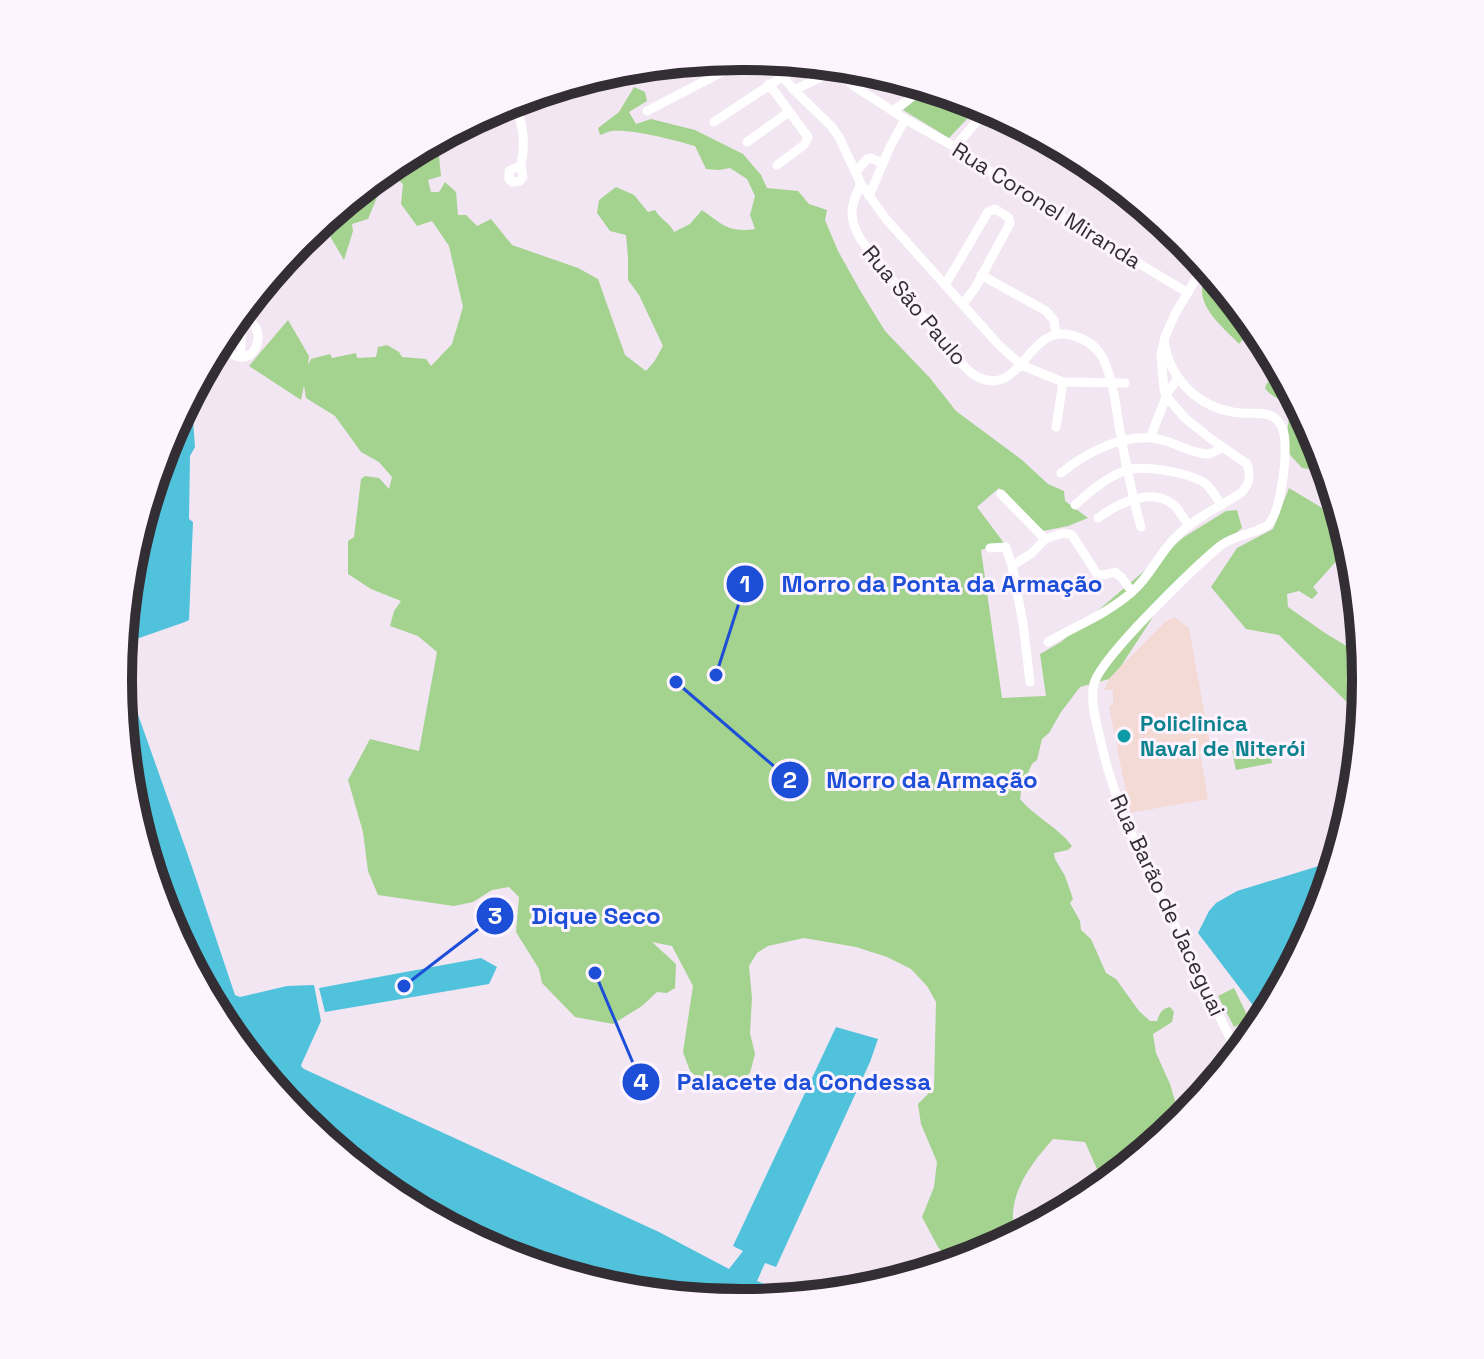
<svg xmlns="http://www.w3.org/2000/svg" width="1484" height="1359" font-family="'Space Grotesk',sans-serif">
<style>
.medical{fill:#f4dad5}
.green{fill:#a4d28f}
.water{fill:#51c2db}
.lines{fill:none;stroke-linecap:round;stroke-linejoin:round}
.minor{stroke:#fff;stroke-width:9}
.culture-dot{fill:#0f9aa8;stroke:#fef4ff;stroke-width:3}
.labels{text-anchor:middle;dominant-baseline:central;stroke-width:6;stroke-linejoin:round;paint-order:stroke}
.street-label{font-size:22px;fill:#332e33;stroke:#fef4ff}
.culture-label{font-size:22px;font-weight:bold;fill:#0d838f;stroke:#fef4ff;text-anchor:start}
.rim{fill:none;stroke:#332e33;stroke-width:10}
.leader{fill:none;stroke:#1d4ed8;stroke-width:3}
.callout-dot{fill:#1d4ed8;stroke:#fef4ff;stroke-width:3}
.mark-label{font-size:24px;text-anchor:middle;font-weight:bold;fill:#fff}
.callout-label{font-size:24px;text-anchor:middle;font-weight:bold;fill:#1d4ed8;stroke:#fef4ff;stroke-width:6;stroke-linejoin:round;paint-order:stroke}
</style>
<rect width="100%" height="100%" fill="#f2e6f3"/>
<!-- medical -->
<path class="medical" d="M1174,617l15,11 22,121 -11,2 8,48 -78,14 -21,-107 4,-1v-15h-9l5,-11 12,-13 44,-44z"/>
<!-- green -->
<path class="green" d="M634,87l11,5 2,9 -18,11 7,12 15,-5 44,11 48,24 18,21 6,13 31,3 11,13 18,6 -2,10 13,31 23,41 24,39 45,47 26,33 66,49 26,24 16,7 1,10 23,17 -20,8 -25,5 -44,-43 -22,19 27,36 -23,7 21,148 44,-2 -6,-42 21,-12 123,-105 42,-26 11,-1 5,18 -31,26 -47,46 -43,66 -12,13 -29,8 -19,25 -12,21 -7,6 -5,21 -5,4 -10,22 -2,13c15,18 38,28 52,47l-4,4 -14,3 1,6 10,17 8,23 -3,4 10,18 1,9 10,9 15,34 10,6 23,32 11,10h7c3,-8 4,-12 13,-14l4,5 -2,10 -19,12 3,19 14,31 10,34 12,-9 -9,12 -79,64 -19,-43 -32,-3c-24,27 -49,60 -37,97l-36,20 -28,8 -14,-17 -16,-30 12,-30 3,-25 -16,-38 -3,-20 16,-16 2,-86 -9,-16 -16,-17 -24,-12 -31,-10 -52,-9 -36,8 -11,7 -8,13 3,32 -2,35 5,21 -5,19 -16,15 -28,-3 -16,-14 -7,-19 10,-66 -21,-40 -20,-4 24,22 -1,24 -8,5 -10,-1 -15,14 -29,18 -38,-7 -33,-34 -3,-14 -23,-37 3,-35 -10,-10 -17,3 -19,12 -19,4 -76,-11 -10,-24 -5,-39 -15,-52 22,-41 49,12 18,-99 -19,-16 -28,-10 4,-15 7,-10 -30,-12 -23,-15v-33l6,-4 7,-58 4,-3 14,2 10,11 3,-12 -13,-15 -18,-10 -26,-36 -29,-18 -2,-13 -3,15 -52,-34 39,-46 21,36 -1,9 3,-6 19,-5 2,4 24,-5 1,5 19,-1 2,-10 9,-2 12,7 3,5 24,2 5,7 21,-22 11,-37 -14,-61 -17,-25 -15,5 -16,-22 2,-20 -9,-7 -11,-3 -5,21 -10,24 -16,5 1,7 -9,29 -13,-22 -5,-20 70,-57 17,-9 25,-6 3,30 -13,4 3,12h8l6,-10 11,10 2,23h8l11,11 14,-7 21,26 66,23 20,11 27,76 21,16 8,-9 9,-16 -24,-51 -11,-15v-23l-2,-22 -16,-4 -13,-18 2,-13 17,-13 18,8 14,17 7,-2c5,9 14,12 19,22l16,-8 12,-14c20,14 26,23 53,19l-5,-14 5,-19 -8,-17 -17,-11 -11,2 -13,-1 -11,-23c-21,-6 -62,-17 -83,-15 -4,0 -8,3 -12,4l-2,-7 21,-16z
M930,88l51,16 -32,34 -46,-28z
M1209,271l46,55 -16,18c-13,-14 -38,-33 -37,-55 0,-6 5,-12 7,-18z
M1271,380c31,10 48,62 56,92l-25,-4 -11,-12 -6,-9 5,-36c-5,-12 -19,-13 -25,-23l2,-5z
M1289,488l53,32 8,26 -37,41 5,6 -6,6 -13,-8 -12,3 1,13 37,26 38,23 2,24 -3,37 -83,-82 -33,-6 -35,-42 26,-39 36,-19z
M1268,744l4,19 -36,7 -4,-19z
M1234,988l15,31 -15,8 -16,-31z"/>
<!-- water -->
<path class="water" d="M191,393l4,54 -5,9 -1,63 4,3 -4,98 -4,2 -63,22 9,-87 35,-117z
M120,664l70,197 45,134 5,2 47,-11 27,-1 7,36 -19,42 -1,3 3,3 355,163 70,37 14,-18 -10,-5 103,-219 42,12 -8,23 -94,205 -11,-4 -8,18 41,16 -56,6 -122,-12 -117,-36 -108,-57 -94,-78 -78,-94 -57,-108 -36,-117 -11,-122z
M1335,861l-17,58 -42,78 -21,11 -57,-75 11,-22 7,-8 21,-12z
M481,958l16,9 -8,17 -164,28 -6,-24z"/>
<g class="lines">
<!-- minor -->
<path class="minor" d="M768,59l26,31 38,37 7,10 22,47 25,35 112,125 23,21 42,17 62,1
M829,65l25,21 51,33 50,28 59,41 174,105
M769,84l39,53 -4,8 -27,20
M794,90l51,-24
M514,100c9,26 12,39 7,65l-12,6v8l3,3 8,-1 3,-4 -2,-12
M647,111l104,-54
M893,111l32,-24
M714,122l68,-45
M747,142l42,-30
M955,147l33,-39
M856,172l11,-13 4,-1 12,6
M861,184c-11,22 -13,34 0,56 27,35 55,70 85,104 10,12 20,28 34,34 42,18 47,-53 91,-43 12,3 23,9 30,20 12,20 15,53 19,77 6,32 12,64 21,95
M869,196l21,-49 15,-28
M981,275l65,36 8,9 2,14
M945,285l43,-73 7,-3 13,8 2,6 -2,4 -33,61 -12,16
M225,332c-2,9 -1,18 8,23 30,14 37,-47 -1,-32
M1164,341c6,40 37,69 77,72 12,1 26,-2 35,6 11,9 9,28 9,40 -1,15 -6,61 -20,68 -15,8 -31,8 -45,19 -24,20 -120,112 -126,138 -4,17 2,37 6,54 13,61 36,107 63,163 24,51 50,102 75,153
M241,356v-45
M1056,427l7,-45
M1150,438l18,-46 10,-14
M1061,473c26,-21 62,-40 97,-34 16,3 32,14 48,15 6,0 12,-4 17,-7
M1001,494l44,45 19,-6 8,2 25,39 7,1 11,-3 7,6 10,14
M1075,505c15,-14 33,-29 52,-35 17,-5 67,3 80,15 5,5 10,14 15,20
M1098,518c19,-14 53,-32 76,-13 6,6 10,14 15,21
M990,548l16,-1 6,19
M1048,642c28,-16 61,-29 85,-51 17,-15 26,-37 42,-53 18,-19 44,-31 66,-45 9,-10 10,-17 6,-29l-36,-25 -26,-21 -19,-22 -2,-6 -3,-35 4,-18 10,-23 29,-49
M1030,682l-7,-59 -11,-57 20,-13 13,-14"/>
</g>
<!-- markers -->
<circle class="culture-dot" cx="1124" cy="736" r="8"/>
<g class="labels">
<!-- street labels -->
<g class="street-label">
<text transform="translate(1047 205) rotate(32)">Rua Coronel Miranda</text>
<text transform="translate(915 305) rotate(50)">Rua São Paulo</text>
<text transform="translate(1168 905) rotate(65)">Rua Barão de Jaceguai</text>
</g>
<!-- culture labels -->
<g class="culture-label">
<text x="1140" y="723">Policlinica<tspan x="1140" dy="25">Naval de Niterói</tspan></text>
</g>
</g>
<!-- crop -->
<path d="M0 0H1484V1359H0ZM741 70H743A609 609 0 0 1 1352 679V680A609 609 0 0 1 743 1289H741A609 609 0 0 1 132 680V679A609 609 0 0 1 741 70Z" fill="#fef4ff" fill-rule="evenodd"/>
<path class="rim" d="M741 70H743A609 609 0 0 1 1352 679V680A609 609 0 0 1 743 1289H741A609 609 0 0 1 132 680V679A609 609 0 0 1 741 70Z"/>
<!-- callouts -->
<path class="leader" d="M716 675L745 584M676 682L790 780M404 986L495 916M595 973L641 1082"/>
<g class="callout-dot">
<circle cx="716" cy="675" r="8"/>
<circle cx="676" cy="682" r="8"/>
<circle cx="404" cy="986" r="8"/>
<circle cx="595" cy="973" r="8"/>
<circle cx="745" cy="584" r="20"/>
<circle cx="790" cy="780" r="20"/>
<circle cx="495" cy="916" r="20"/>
<circle cx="641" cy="1082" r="20"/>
</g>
<g class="mark-label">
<text x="745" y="592">1</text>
<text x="790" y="788">2</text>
<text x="495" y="924">3</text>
<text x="641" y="1090">4</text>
</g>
<g class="callout-label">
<text x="942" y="592">Morro da Ponta da Armação</text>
<text x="932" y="788">Morro da Armação</text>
<text x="596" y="924">Dique Seco</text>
<text x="804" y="1090">Palacete da Condessa</text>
</g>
</svg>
